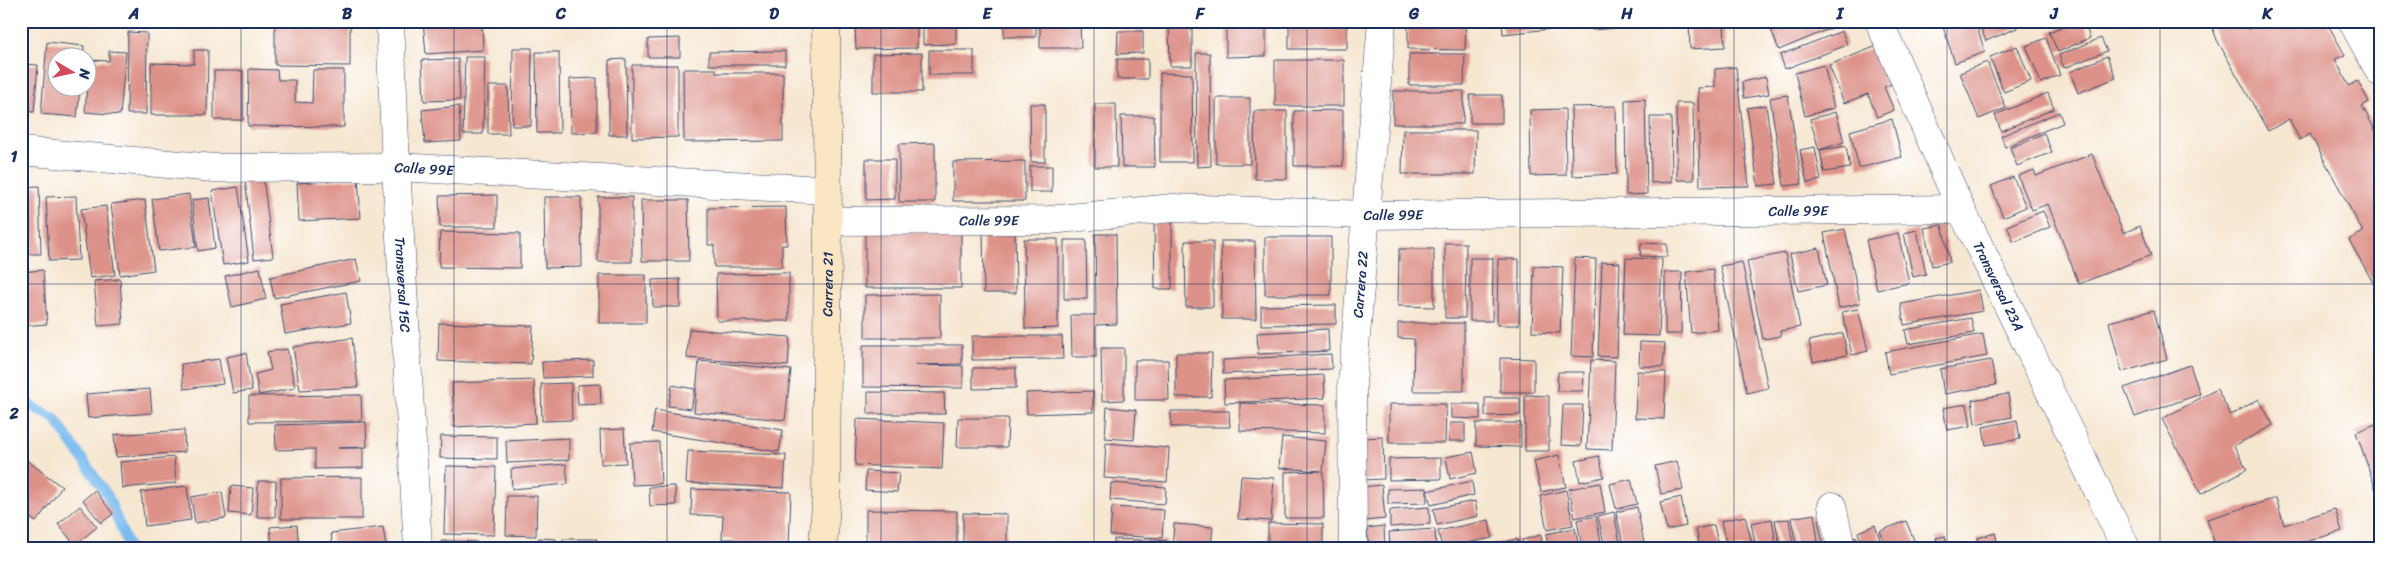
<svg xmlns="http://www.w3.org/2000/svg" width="2401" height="569" font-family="Sriracha,sans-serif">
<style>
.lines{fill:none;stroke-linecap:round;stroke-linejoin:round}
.stream{stroke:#7bbcf0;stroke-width:10}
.building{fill:#dd9289}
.street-casing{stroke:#3c4b6f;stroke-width:29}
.secondary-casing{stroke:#3c4b6f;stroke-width:29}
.street{stroke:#fff;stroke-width:28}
.secondary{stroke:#fbe6c4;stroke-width:28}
.grid{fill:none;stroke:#1b2f5e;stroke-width:1;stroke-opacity:0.55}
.labels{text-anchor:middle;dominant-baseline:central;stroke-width:4.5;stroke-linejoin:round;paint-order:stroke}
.street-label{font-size:14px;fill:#1b2f5e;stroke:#fff}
.neatline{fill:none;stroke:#1b2f5e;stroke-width:2}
.grid-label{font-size:16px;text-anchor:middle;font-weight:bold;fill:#1b2f5e}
</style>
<rect width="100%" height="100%" fill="#fff"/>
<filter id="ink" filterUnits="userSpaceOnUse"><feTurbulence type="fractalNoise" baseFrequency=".02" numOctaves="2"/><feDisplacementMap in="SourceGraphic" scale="10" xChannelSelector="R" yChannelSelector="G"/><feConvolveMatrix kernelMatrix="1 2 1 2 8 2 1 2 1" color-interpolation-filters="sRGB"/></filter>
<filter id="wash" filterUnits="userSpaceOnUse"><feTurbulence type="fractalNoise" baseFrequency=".0096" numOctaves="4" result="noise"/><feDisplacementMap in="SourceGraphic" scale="20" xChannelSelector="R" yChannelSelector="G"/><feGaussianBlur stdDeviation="1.12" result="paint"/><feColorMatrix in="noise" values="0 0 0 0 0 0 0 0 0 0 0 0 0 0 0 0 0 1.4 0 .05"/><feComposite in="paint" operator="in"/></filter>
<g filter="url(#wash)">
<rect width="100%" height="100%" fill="#f6e7d1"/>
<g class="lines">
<!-- stream -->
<path class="stream" d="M21,400l34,19 53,77 21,52"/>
</g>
<g id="blocks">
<!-- building -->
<path class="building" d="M275,21h75v45l-75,-1z
M423,21h59l1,29 -57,4z
M923,21h33v23l-33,1z
M1004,21h32v16h-32z
M1040,21h40l1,27h-41z
M1289,21h58v28h-58z
M1502,21h48l1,8 -48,5z
M1591,21h26v7l-25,2z
M1689,21h35l1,26 -35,2z
M1784,21h55l2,3 -62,26 -9,-23z
M1941,21h34l10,31 -30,11z
M1978,21h36l3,7 -31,13z
M2075,21h9l6,17 -32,14 -9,-20z
M2210,21h35l3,8 12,-5 -1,-3h67l19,34 -10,4 14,27 9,-5 11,21 -7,4 18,33v156l-31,-55 14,-8 -53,-98 -10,6 -11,-21 -21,12 -51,-91z
M1192,22v44h-22l-1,-43z
M917,23v25l-61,1 -1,-25z
M1408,23h58l-1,27 -57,-1z
M1226,25h40v31l-40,1z
M1118,31h25v22l-26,1z
M1842,31l5,14 -62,24 -5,-14z
M128,32l19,1 -1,81h-19z
M680,38v19h-32v-18z
M2046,38l14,37 -19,8 -15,-37z
M2101,38l6,13 -43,17 -5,-13z
M47,42l37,4 -1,12h-25v30h22l-3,29 -36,-3z
M1877,46l15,38 -8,3 10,23 -17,7 -9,-23 -24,9 -15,-38z
M2017,46l14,35 -27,11 -14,-35z
M513,48h19l-1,78h-19z
M194,50h14l-1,65h-56v-52l43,1z
M929,50h45v25h-45z
M109,51l17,1 -6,63 -35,-3 4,-52 20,1z
M785,51v14h-76v-13z
M536,52h23l1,81h-23z
M922,53v39h-49v-38z
M1196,53h14l1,113 -14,1z
M1409,54h56l-1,31h-55z
M2107,56l9,22 -38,15 -8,-21z
M465,57h20l-2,77h-20z
M458,59l2,41 -36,1 -2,-41z
M626,59l1,76h-18v-75z
M1117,59h31v20h-31z
M1275,60h69v46h-69z
M1987,62l19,46 -27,11 -19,-46z
M21,64l17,1 -4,47 -13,-1z
M632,65h46v72l-46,1z
M1824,65l10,43 -29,8 -10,-43z
M1736,67l13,119 -49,1 -2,-99 17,-1v-18z
M249,69l28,1 1,10h17v22l17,1 1,-33h31v57l-96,-1z
M683,69h33v4h67v68l-99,1z
M214,71h29v49h-29z
M1160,73l32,1 1,88h-33z
M1766,77l3,17 -25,4 -2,-16z
M597,78v54l-26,1 -1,-54z
M488,86h20l1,48h-21z
M1393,91h71l-1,33h-70z
M2048,93l6,16 -53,22 -6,-16z
M1470,95h32v28h-32z
M1788,95l14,89 -18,2 -14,-88z
M1216,98h34v66h-34z
M1645,99l2,95 -21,1 -1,-95z
M1676,103h17l1,77h-17z
M1030,104h15v58h-14z
M1095,104h21l1,63h-22z
M1766,105l11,79 -19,2 -11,-78z
M459,106l2,35 -36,2 -3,-33z
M1616,106l1,68 -45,2 -1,-69z
M1565,109l1,66 -35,1 -1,-66z
M1343,110v56h-49v-55z
M1254,111h33v68h-32z
M1836,112l8,30 -25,8 -9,-31z
M2059,112l4,11 -58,24 -4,-11z
M1121,116h33l1,51h-33z
M1650,117h21l1,65 -21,1z
M1892,119l10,38 -43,11 -9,-37z
M1403,130h73l-1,44h-73z
M2044,133l8,19 -35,14 -7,-18z
M935,143v59h-36v-58z
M1846,146l4,22 -26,4 -4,-22z
M1815,147l6,33 -14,3 -7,-33z
M2092,154l31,79 17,-7 11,29 -72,29 -31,-80 -16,6 -14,-34 16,-6 2,6z
M866,159h29v40l-29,1z
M1025,161v40h-72v-39z
M1030,166h22v26h-22z
M263,177l10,80 -19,2 -9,-80z
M2013,177l13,30 -23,10 -12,-31z
M358,179l3,39 -62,3 -2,-38z
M39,186l2,68h-20v-67z
M238,187l11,74 -26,4 -11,-74z
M189,194l7,53 -37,4 -7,-52z
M497,195v32h-57l-1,-31z
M76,196l3,64 -30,1 -3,-64z
M544,197h37l1,70 -37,1z
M598,197h34v65h-34z
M209,198l6,50 -17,3 -6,-51z
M145,200l9,70 -34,5 -9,-71z
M641,200h47l1,61h-47z
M106,206l9,69 -25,3 -9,-69z
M786,207l1,38h-5v22h-68v-22h-6v-37z
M2043,211l7,16 -36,15 -7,-16z
M1154,222h18v67h-17z
M1942,225l8,37 -18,4 -8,-38z
M865,226h96v62h-96z
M983,226h32l1,67h-32z
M1845,229l15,74 -21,5 -15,-75z
M1917,230l9,44 -13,3 -9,-44z
M440,232l80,1v35l-81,-1z
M1898,233l11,50 -32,7 -11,-50z
M1095,234h21l1,90 -21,1v32h-24l-1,-42h25z
M1265,237h66v58h-66z
M1024,239h34v89l-33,1z
M1064,240h22l1,59h-23z
M1185,241h28v66h-27z
M1221,241h34l1,78h-34z
M1445,243h21l-1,75h-20z
M1641,243l26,1v13l-27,-1z
M1819,248l8,37 -29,6 -8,-37z
M1399,249h35v58l-36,-1z
M1785,253l15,74 -20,4 1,5 -18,3 -16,-78z
M1470,258h23l-1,63h-22z
M1575,258l21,1 -3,98 -22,-1z
M1626,258l36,1 -3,77 -36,-1z
M356,259l5,22 -87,17 -4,-21z
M1498,259h21v66h-22z
M1602,262l18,1 -3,94 -19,-1z
M1742,262l26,126 -21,5 -27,-127z
M1534,266l29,1 -3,66 -28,-1z
M260,268l6,31 -34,8 -7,-31z
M1713,269l5,61 -27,3 -5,-61z
M43,270l4,54 -26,2v-54z
M1665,272h17l-1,62h-16z
M789,273v48h-72l-1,-47z
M599,275h47v48h-47z
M120,279l3,45 -25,2 -4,-45z
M680,279v28h-27l-1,-27z
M1979,290l4,21 -79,14 -3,-21z
M346,292l5,31 -66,11 -5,-30z
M940,294v44h-75v-43z
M1336,305v19l-75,1v-19z
M1858,309l10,42 -16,4 -10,-43z
M2154,310l13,49 -45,13 -13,-50z
M1971,318l3,15 -66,11 -3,-14z
M439,323l94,3 -2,38 -93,-3z
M1398,323h66v68h-51l1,-52 -16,-1z
M689,329l101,8 -2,29 -101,-8z
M1328,329l1,22 -71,3 -1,-21z
M1843,333l4,22 -34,7 -4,-21z
M1983,334l4,22 -98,18 -4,-22z
M972,336h90l1,23 -91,1z
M352,338l6,49 -58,3 -7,-43z
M1640,342l25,1 -2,24 -24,-1z
M863,345h99v19l-46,1 47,1v22l-100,-1z
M1101,348h23v52l-22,1z
M287,349l8,39 -36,7 -4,-21 16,-4 -4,-18z
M246,353l6,37 -19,3 -7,-36z
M1176,353h36l-1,44h-35z
M1331,354l1,15 -109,5v-14z
M1500,358l34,1v33h-34z
M219,359l4,25 -39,5 -3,-25z
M593,360v16l-50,2 -1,-16z
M1135,360h33l1,40h-34z
M1591,360l24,1 -3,89 -25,-1z
M1991,360l5,25 -52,9 -4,-25z
M699,361l92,9 -6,50 -91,-8z
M2190,365l10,29 -65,23 -11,-29z
M973,368h43v20l-43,1z
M1637,371l29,1 -2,47 -29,-1z
M1558,372h26l-1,19h-26z
M1324,375l1,23 -100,5 -1,-23z
M534,380l2,43 -82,4 -2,-44z
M571,383l1,37 -30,1 -1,-37z
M600,384l1,20 -23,1 -1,-20z
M672,385l23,4 -4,20 -23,-3z
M150,389l2,24 -64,5 -2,-24z
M2217,389l14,26 28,-16 14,26 -39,21 13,23 -46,25 -39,-75z
M1093,391v21l-66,2 -1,-21z
M868,392l76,1 1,21h-77z
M2008,394l4,23 -37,7 -3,-24z
M361,395l1,26 -113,1v-26z
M1525,395l24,1v55h-24z
M1485,398h35v17l-35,1z
M1240,403l85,2v28l-85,-2z
M1389,404h57l-1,39h-56z
M1451,404h29v15l-29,-1z
M1967,404l4,22 -24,4 -4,-22z
M1563,405h20l-2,41 -20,-1z
M1107,407l29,3 -2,30 -29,-2z
M655,410l128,20 -4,22 -127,-20z
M1171,411h58l1,16h-59z
M958,418h50l-1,29h-50z
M857,419l87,4 -2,46 -87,-4z
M2017,420l3,19 -34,6 -3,-18z
M366,422l1,25 -29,1h25v20l-48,1v-20l-39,1 -1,-25z
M1450,423h15v18h-16z
M1476,423h45v24l-45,-1z
M2378,423l2,4 -1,72 -23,-67z
M624,429l2,34 -25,1 -1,-34z
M184,430l1,22 -69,5 -2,-22z
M441,436l56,1v22l-57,-1z
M1282,437l44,4 -3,30 1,47h-39v-46l36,-1 -42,-3z
M1383,437l1,42 -21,1v-42z
M569,438v22l-62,3 -1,-22z
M659,442l2,42 -29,1 -2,-42z
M1106,443l63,5 -2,34 -63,-4z
M688,451l98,4 -2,33 -98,-5z
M1473,452l4,21 -27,6 -4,-22z
M1559,455l7,32 -25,5 -7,-31z
M21,456l41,31 -26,35 -15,-11z
M1599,456l5,21 -24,5 -4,-21z
M174,457l2,26 -54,5 -2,-26z
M1441,458v21l-52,1v-21z
M1677,461l6,29 -22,4 -6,-28z
M566,464l2,20 -56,5 -1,-20z
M446,466l50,1 -2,68 -50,-1z
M866,471l33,2 -2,19 -32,-2z
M1241,476l33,2 -3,43 -33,-2z
M362,477v42h-81v-41z
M1631,479l6,25 -21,5 -6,-25z
M258,481h18l-1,36h-18z
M1472,481l2,14 -43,10 -4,-14z
M1111,483l55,4 -1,17 -55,-4z
M1600,483l5,29 -30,6 -6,-29z
M1382,485l3,34 -20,2 -3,-34z
M187,486l4,34 -46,6 -4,-34z
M231,486l22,2 -2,27 -22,-2z
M675,486l1,19 -26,1 -1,-19z
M1427,488v15l-39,1v-15z
M692,489l99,3 -2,56h-55v-9h-12l1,-23 -32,-1z
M95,490l18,24 -12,9 -18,-23z
M1566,490l7,35 -26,5 -7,-34z
M222,492l4,26 -31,5 -4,-26z
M507,496h30l-1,40 -30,-1z
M1681,497l5,29 -19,4 -7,-28z
M2276,498l8,27 51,-16 7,22 -56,17h-70l-9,-29z
M1475,501l3,15 -41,9 -4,-16z
M80,506l17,21 -22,18 -17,-21z
M1112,507l52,3 -2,28 -52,-3z
M1429,507l1,17 -40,3v-17z
M1637,507l8,41h-21l-8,-36z
M866,510l91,1v37h-91z
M1614,512l7,36h-16l-7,-32z
M963,513l44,1v34h-44z
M1814,514l4,27 -22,4 -5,-27z
M1596,516l6,32h-20l-5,-28z
M1745,516l8,31 -26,1 -6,-27z
M1831,517l6,31h-13l-6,-28z
M1772,519l4,25 -20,3 -5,-24z
M1789,519l4,26 -13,2 -5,-27z
M1489,520l3,18 -50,10 -4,-17z
M1906,521l10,24 -7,3h-22l-7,-17z
M1268,523l55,1v24h-55z
M1174,524l39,3 -2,21h-39z
M297,525l2,23h-27l-2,-21z
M1714,525l5,23h-19l-4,-19z
M1875,525l8,23h-19l-6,-16z
M1384,526l1,22h-16l-2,-20z
M383,527l3,21h-53l-2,-15z
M1575,528l4,20h-31l-2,-14z
M1435,529l1,19h-46l-1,-16z
M1995,533l4,15h-20l-2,-10z
M1541,535l2,13h-19l-2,-8z
M1945,536l3,12h-10l-2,-10z
M1856,537l3,11h-14l-2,-8z
M539,538l17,1v9h-18z
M563,539h34v9h-34z
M1114,539l27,1 -1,8h-26z
M1144,539l23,2v7h-23z
M1517,539l2,9h-15l-1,-6z
M441,541l36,1v6h-36z
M1501,542l2,6h-18v-2z
M648,543l1,5h-21v-1z
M483,546h15v2h-15z"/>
</g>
</g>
<g filter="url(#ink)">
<use href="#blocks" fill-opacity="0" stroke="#3c4b6f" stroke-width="1"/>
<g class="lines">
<defs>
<g id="street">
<path id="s1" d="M390,21l6,146 22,381"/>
<path id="s2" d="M1879,21l82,188 165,339"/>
<path d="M2352,21l28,51"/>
<path id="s3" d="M21,151l193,17 182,-1 431,23"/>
<path id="s4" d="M828,221l221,-1 124,-12 194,7 594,-6"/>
<path d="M1832,506l9,42"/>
<path id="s5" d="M1353,548l-1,-164 30,-363"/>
</g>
<g id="secondary">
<path id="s6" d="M823,548l3,-46 2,-281 -2,-200"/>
</g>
</defs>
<!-- street casing -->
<use href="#street" class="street-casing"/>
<!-- secondary casing -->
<use href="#secondary" class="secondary-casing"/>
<!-- street -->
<use href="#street" class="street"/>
<!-- secondary -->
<use href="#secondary" class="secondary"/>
</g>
</g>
<!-- grid -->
<path class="grid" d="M241,21v527M454,21v527M667,21v527M881,21v527M1094,21v527M1307,21v527M1520,21v527M1734,21v527M1947,21v527M2160,21v527M21,284h2359"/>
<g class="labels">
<!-- street labels -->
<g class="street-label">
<text stroke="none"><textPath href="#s3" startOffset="404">Calle 99E</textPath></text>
<text stroke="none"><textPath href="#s4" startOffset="971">Calle 99E</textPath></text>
<text stroke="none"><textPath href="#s4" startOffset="566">Calle 99E</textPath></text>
<text stroke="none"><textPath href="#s4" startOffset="161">Calle 99E</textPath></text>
<text stroke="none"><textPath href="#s5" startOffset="264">Carrera 22</textPath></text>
<text stroke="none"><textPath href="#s1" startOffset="264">Transversal 15C</textPath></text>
<text stroke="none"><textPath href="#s6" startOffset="264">Carrera 21</textPath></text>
<text stroke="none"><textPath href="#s2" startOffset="291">Transversal 23A</textPath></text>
</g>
</g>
<!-- margin -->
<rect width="2401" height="569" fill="none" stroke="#fff" stroke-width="55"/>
<!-- north arrow -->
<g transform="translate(72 72) rotate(99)"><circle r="24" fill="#ffffff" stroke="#a4acbf"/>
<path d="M0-4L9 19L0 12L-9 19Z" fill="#d1495b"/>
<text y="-8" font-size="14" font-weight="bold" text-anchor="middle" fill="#1b2f5e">N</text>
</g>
<rect x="28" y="28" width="2346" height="514" class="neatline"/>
<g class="grid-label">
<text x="134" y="19">A</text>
<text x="347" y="19">B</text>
<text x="561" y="19">C</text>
<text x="774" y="19">D</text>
<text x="987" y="19">E</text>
<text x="1200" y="19">F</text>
<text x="1414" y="19">G</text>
<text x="1627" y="19">H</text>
<text x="1840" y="19">I</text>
<text x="2054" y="19">J</text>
<text x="2267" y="19">K</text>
<text x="14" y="162">1</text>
<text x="14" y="419">2</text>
</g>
</svg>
